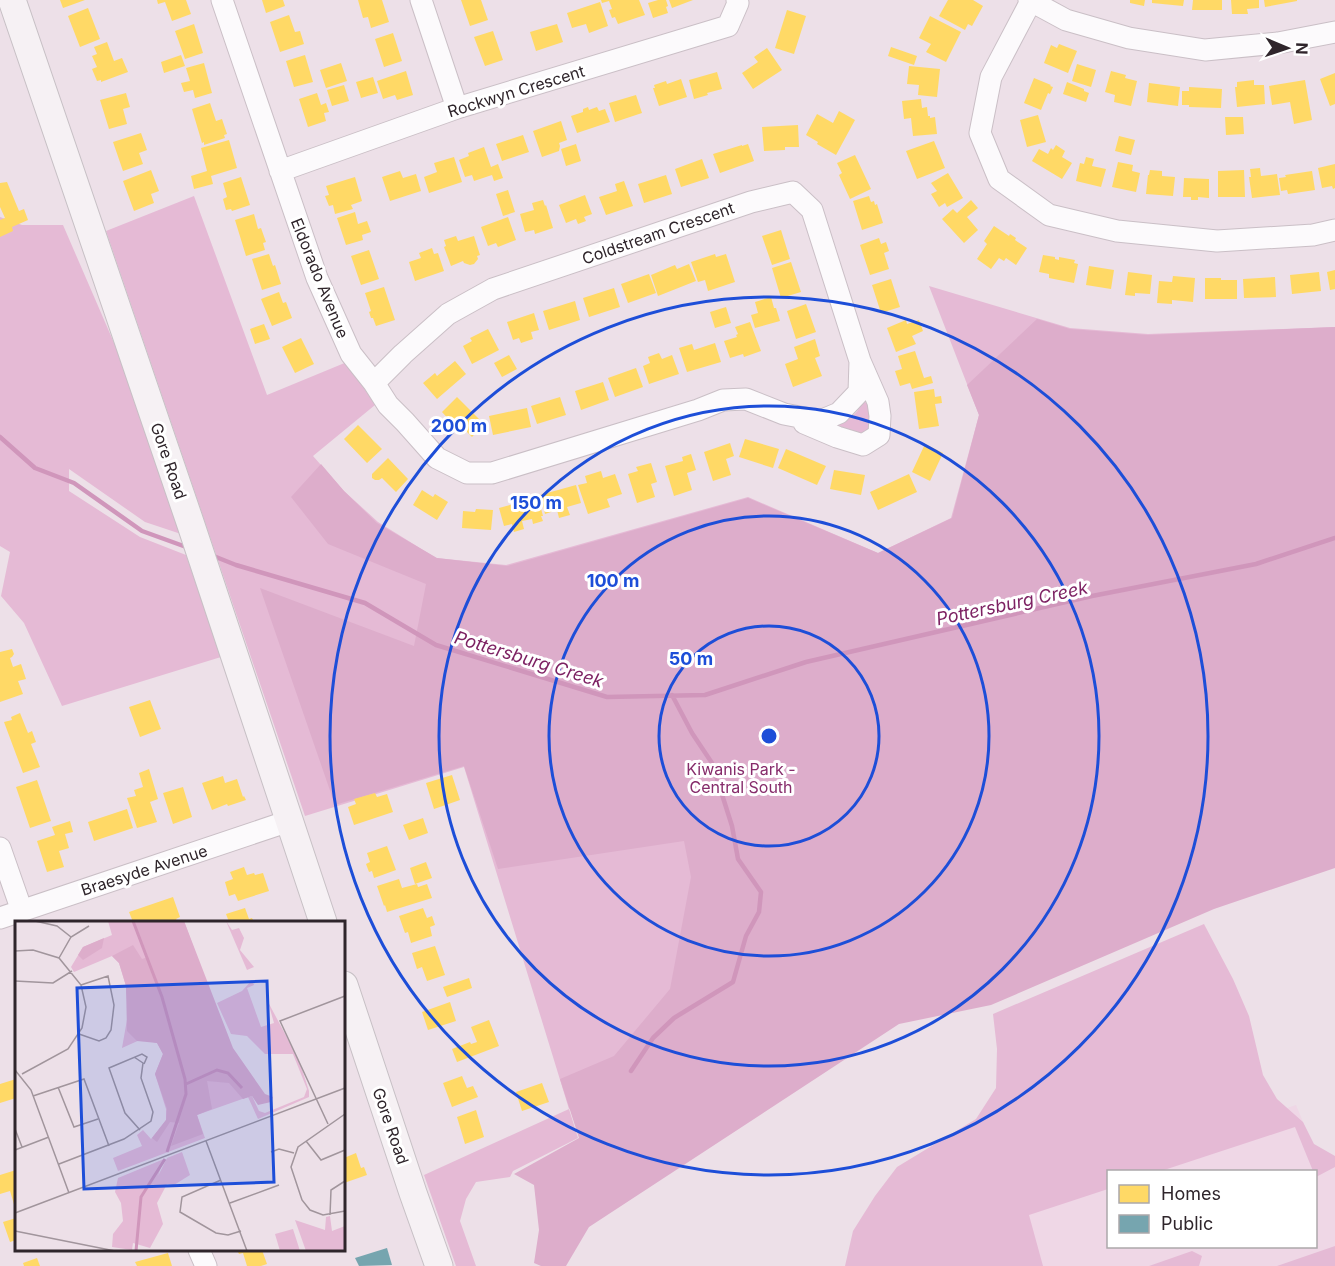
<svg xmlns="http://www.w3.org/2000/svg" width="1335" height="1266" font-family="Inter,sans-serif">
<style>
.built{fill:#efd7e6;fill-rule:evenodd}
.green{fill:#e5bad5}
.forest{fill:#ddadcb}
.homes{fill:#ffd966}
.public{fill:#76a5af}
.lines{fill:none;stroke-linecap:round;stroke-linejoin:round}
.stream{stroke:#d096bb;stroke-width:4.5}
.minor-casing{stroke:#cabfc6;stroke-width:23}
.major-casing{stroke:#c7c0c5;stroke-width:29}
.minor{stroke:#fcfafc;stroke-width:21}
.major{stroke:#f6f1f4;stroke-width:27}
.ring{fill:none;stroke:#1d4ed8;stroke-width:3}
.labels{text-anchor:middle;dominant-baseline:central;stroke-width:6;stroke-linejoin:round;paint-order:stroke}
.street-label{font-size:16px;fill:#2f252b;stroke:#fff}
.park-label{font-size:16px;fill:#862c6b;stroke:#fff}
.water-label{font-size:18px;font-style:italic;fill:#7d2263;stroke:#fff}
.inset-river{fill:none;stroke:#d096bb;stroke-width:3}
.inset-road{fill:none;stroke:#a1959c;stroke-width:1.5}
.view{fill:#1d4ed8;fill-opacity:0.15;stroke:#1d4ed8;stroke-width:3}
.inset-edge{fill:none;stroke:#2f252b;stroke-width:3}
.centre{fill:#1d4ed8;stroke:#fff;stroke-width:3}
.ring-label{font-size:18px;text-anchor:middle;font-weight:bold;fill:#1d4ed8;stroke:#fff;stroke-width:6;stroke-linejoin:round;paint-order:stroke}
</style>
<rect width="100%" height="100%" fill="#ede0e8"/>
<!-- built -->
<path class="built" d="M1296,1105l25,60 14,-4v105h-301l-20,-67zM1108,1172h208v74h-208z"/>
<!-- green -->
<path class="green" d="M194,196l73,199 80,-33 28,43 -62,51 31,35 34,31 58,36 70,7 242,-68 130,56 73,-35 28,-103 -50,-129 141,42 78,6 187,-7v534l-766,248 9,29 -65,33 -3,6 -34,5 -10,17 -6,22 16,45h-20l-32,-91 145,-66 -105,-342 -159,49 -199,-585z
M0,217l22,8h41l58,134 60,175 -36,-12 -76,-53v22l71,46 46,18 35,102 -159,49 -38,-83 -23,-27 9,-44 -10,-6z
M867,402l9,22 -14,13 -25,-11c4,-4 8,-5 13,-8 6,-4 9,-9 12,-15z
M1204,924l29,55 16,37 14,59 14,24 26,23 11,22 21,12v11l-19,10v-5l-3,-1 -18,-44 -134,44 -53,1v17l-79,26 14,51h-198l8,-35 22,-35 22,-29 79,-48 20,-31 1,-39 -4,-35z
M1335,1246v20h-58z
M1192,1251l10,5 -3,10h-50z"/>
<!-- forest -->
<path class="forest" d="M1037,319l33,10 78,6 187,-8v541l-121,41 -223,96 -92,19 -310,203 -23,39h-25l-7,-3 5,-33 -5,-45 -20,-11 65,-36 -19,-59 54,-23 56,-67 21,-112 -7,-36 -186,28 -34,-103 -129,39 -75,-217 154,58 12,-62 -98,-40 -37,-47 30,-33 23,27 33,32 60,35 70,8 241,-68 130,55 74,-35 27,-103 -12,-30z"/>
<!-- homes -->
<path class="homes" d="M60,0h25l-22,8z
M157,0h29l5,14 -19,7 -7,-19 -7,2z
M262,0h21l2,6 -19,7z
M358,0h24l7,22 -18,6 -3,-11 -5,1z
M461,0h20l7,20 -18,6z
M601,0h38l6,15 -27,9 -3,-7 -3,1 -3,-8 3,-1 -3,-8 -7,2z
M658,0h8l2,6 -2,1 2,6 -15,5 -5,-15z
M669,0h24l-21,8z
M948,0h25l10,6 -11,20 -4,-2 -3,6 -26,-14z
M1130,0h15l-1,6 -14,-3z
M1152,0h32l-1,6 -31,-3z
M1193,0h29v10h-30z
M1231,0h28v8l-12,1 1,5h-16z
M1264,0h33v1l-32,6z
M600,2l8,24 -19,7 -3,-9 -14,4 -5,-15z
M88,8l12,31 -20,8 -12,-31z
M787,10l19,6 -12,38 -19,-6z
M289,15l6,17 5,-1 4,13 -24,8 -10,-30z
M930,16l31,16 -15,30 -20,-10 5,-8 -12,-6z
M194,24l9,29 -18,6 -10,-28z
M557,24l6,18 -27,9 -6,-19z
M493,31l10,29 -18,6 -11,-29z
M393,33l9,28 -18,6 -9,-28z
M107,42l7,19 8,-3 6,14 -27,10v-2l-4,1 -5,-12 5,-2 -5,-11 5,-2 -3,-7z
M1059,44l18,7 -9,22 -24,-10 7,-18 6,3z
M891,47l26,9 -3,9 -26,-9z
M767,48l15,22 -29,19 -11,-16 16,-11 -4,-5z
M181,55l4,11 -21,7 -3,-11z
M305,55l8,27 -19,5 -8,-26z
M204,63l8,30 -17,5 -2,-8 -9,2 -3,-9 9,-2 -4,-13z
M341,63l6,18 -21,7 -6,-18z
M1077,64l19,6 -5,17 -19,-6z
M909,66l31,3 -3,28 -19,-2 1,-10 -12,-1z
M406,71l7,24 -16,5 -2,-5 -12,4 -6,-18z
M1111,71l15,4 -1,3 12,3 -6,25 -17,-4 1,-7 -10,-3z
M717,72l5,17 -15,4 1,2 -14,4 -5,-19z
M1335,73v31l-5,2 -10,-27z
M373,77l5,16 -17,5 -5,-16z
M1034,78l17,7 -1,1 3,1 -3,7 -2,-1 -7,17 -17,-7z
M681,79l6,18 -28,9 -6,-18h2l-1,-3 12,-4 1,3z
M1254,80v5h10l1,19 -28,3 -2,-20h2v-5z
M1305,80l7,40 -18,4 -4,-22 -18,3 -3,-19z
M1067,82l17,7v2l5,2 -3,9 -23,-8z
M1149,83l31,4 -2,19 -31,-4z
M344,85l5,16 -17,5 -5,-16z
M1189,87l33,2 -1,19 -32,-1v-2h-7v-14h7z
M126,93l4,14 -7,2 4,15 -18,5 -9,-29z
M317,93l4,12 5,-2 3,9 -5,1 2,8 -18,6 -9,-28z
M636,95l6,18 -27,9 -6,-19z
M921,99l1,9 5,-1 1,9h2v2l5,-1 2,17 -24,2 -2,-18 -7,1 -2,-18z
M210,103l6,18 6,-2 5,15 -3,1 1,3 -21,7v-3l-2,1 -10,-34z
M588,107l1,3 8,-3 2,4 6,-2 5,13 -33,11 -6,-17 12,-4v-3z
M839,111l16,9 -19,35 -19,-11 1,-2 -12,-7 11,-21 16,9z
M1038,115l8,27 -19,5 -7,-27z
M1225,117h18l1,17 -18,1z
M561,121l6,19 -8,3 1,3 -1,5 -17,6 -9,-26z
M798,125l1,22h-14v3l-21,1 -2,-24z
M141,133l6,17 -8,3 4,11 -20,7 -10,-29z
M523,135l6,17 -27,9 -6,-17z
M1119,136l16,4 -4,15 -16,-4z
M229,140l8,28 -26,8 2,8 -19,5 -3,-13 16,-5 -6,-23z
M934,141l11,27 -28,11 -11,-28z
M576,144l5,17 -15,5 -5,-17z
M748,144l6,17 -34,12 -7,-19 29,-9v1z
M1056,145l9,6 -3,6 10,6 -10,16 -30,-18 7,-12 9,5 3,-6 2,2z
M484,147l7,20 7,-3 5,14 -9,3 -2,-6 -18,6 -2,-6 -7,2 -6,-17 10,-4 -1,-3z
M855,155l16,34 -21,10 -11,-24 3,-2 -5,-10z
M454,157l8,25 -33,11 -5,-16 13,-5 -3,-9z
M1086,157l8,2 -2,7 14,3 -5,18 -25,-6 4,-18 4,1z
M702,159l7,19 -28,9 -6,-18z
M1118,162l15,3 -1,6 8,2 -4,19 -24,-5z
M1335,164v24l-2,1 -1,-3 -10,2 -4,-20z
M1260,168l1,8 16,-2 3,21 -28,3 -3,-21h2l-1,-8z
M151,170l8,21 -8,3 3,9 -20,8 -11,-30z
M1150,170l12,1v5l13,1 -2,19 -27,-2 2,-19h1z
M1244,170l1,27h-27v-26z
M400,171l3,7 13,-4 5,17 -31,10 -8,-24z
M1312,171l3,19 -27,4 -1,-4 -6,1 -2,-13 7,-1 -1,-2z
M948,173l15,25 -16,9 -2,-4 -6,4 -8,-13 6,-3 -6,-8z
M666,175l6,19 -28,9 -6,-19z
M241,177l9,28 -18,6 -1,-2 -5,1 -3,-11 4,-2 -4,-14z
M355,177l7,24 -11,4 2,4 -18,5 -2,-9 -4,1 -4,-10 4,-1 -3,-9z
M1184,178l25,1v19l-11,-1v3h-7v-3h-8z
M624,181l9,25 -27,9 -7,-18 18,-6 -2,-7z
M7,182l12,29 5,-2 4,11 -16,7 1,4 -13,6v-17l5,-2 -5,-11v-24z
M508,190l7,22 -12,4 -7,-22z
M585,195l7,19 -8,3 2,4 -8,3 -2,-5 -10,4 -7,-18z
M869,196l2,6 3,-1 1,4 2,-1 6,19 -21,7 -9,-29z
M543,200l2,6 1,-1 7,23 -18,6 -1,-4 -9,2 -5,-18 14,-4 -2,-7z
M971,200l7,8 -11,9 11,13 -14,13 -22,-24 11,-10 4,4z
M355,212l3,12 9,-3 4,11 -9,3 1,5 -17,5 -9,-27z
M254,214l4,15 3,-1 5,14 -3,1 2,7 -19,6 -11,-36z
M508,217l8,23 -18,7 -2,-4 -8,3 -7,-19z
M994,226l15,10 1,-2 6,4 -1,2 12,8 -11,17 -10,-7 -2,3 -5,-3 -8,11 -14,-10 10,-15 -3,-3z
M781,230l9,29 -18,6 -10,-29z
M456,236l2,5 16,-5 6,19 -3,1 1,3 -4,5 -4,1 -6,-2 -1,-2 -12,5 -7,-19 2,-1 -2,-6z
M879,238l2,6 5,-2 3,9 -5,2 5,16 -19,6 -10,-30z
M432,248l2,6 4,-1 6,18 -29,10 -6,-19 12,-4 -2,-5z
M369,250l10,29 -18,6 -10,-29z
M269,254l4,12 2,-1 6,19 -19,6 -10,-31z
M715,254l1,3 10,-3 9,28 -27,9 -3,-11 -7,2 -7,-20z
M1043,255l12,2v2l4,1v-3l16,3 -1,3 4,1 -4,19 -25,-5v-4l-10,-2z
M791,262l10,30 -20,6 -9,-30z
M689,264l7,17 -38,15 -7,-21 24,-10 2,4z
M1089,266l25,4 -3,19 -25,-4z
M1335,270v19l-5,1 -3,-18z
M1128,272l24,3 -2,19 -15,-1v3l-10,-1z
M1319,272l2,19 -29,3 -2,-19z
M649,274l7,19 -28,10 -7,-19z
M1173,276l22,2 -2,24 -21,-2v4l-15,-1 2,-22 13,1z
M1275,277l1,20 -32,1 -1,-19z
M1205,278h16v2h16v19h-32z
M891,279l9,28 -19,6 -9,-28z
M384,287l11,33 -19,6 -3,-8h-2l-2,-6 2,-1 -6,-18z
M614,288l6,19 -31,10 -6,-19z
M279,292l4,11 3,-1 6,16 -20,8 -11,-27z
M771,297l3,11h2l4,13 -25,7 -4,-13 7,-2 -3,-11z
M575,301l5,19 -31,10 -6,-19z
M806,304l10,28 -20,7 -9,-28z
M726,307l5,16 -16,5 -5,-16z
M534,313l5,17 -8,2 2,7 -12,4 -2,-5 -6,2 -6,-18z
M906,320l1,4 12,-4 4,11 -11,5 4,8 -20,8 -9,-24z
M750,322l11,29 -17,6 -1,-3 -13,4 -6,-17 13,-4 -1,-2 2,-1 -3,-7z
M264,324l6,15 -15,5 -5,-15z
M488,329l11,21 -27,14 -9,-18 9,-5 -2,-3z
M301,338l13,26 -19,9 -13,-26z
M815,339l5,17 -5,2 7,18 -29,11 -8,-23 13,-5 -4,-12z
M715,343l6,19 -34,10 -8,-24 13,-4 2,6z
M915,351l9,27 7,-2 2,7 -21,6 -2,-6 -10,3 -5,-15 7,-2 -4,-13z
M659,353l3,6 10,-4 7,19 -30,10 -6,-18 7,-3 -2,-6z
M509,355l8,14 -15,8 -8,-14z
M455,361l11,13 -29,25 -14,-16 12,-10 2,3z
M636,368l7,19 -28,10 -7,-19z
M603,382l6,18 -28,10 -6,-19z
M934,389l1,8 6,-1 1,7 -7,1 4,22 -20,3 -5,-37z
M457,397l27,27 -12,13 -16,-16 -3,3 -11,-12z
M560,397l6,18 -29,9 -6,-18z
M527,408l4,19 -38,8 -4,-19z
M358,425l24,24 -15,14 -23,-24z
M745,439l34,10 -6,19 -34,-11z
M730,443l4,13 -8,3 5,16 -18,6 -9,-29z
M925,444l18,9 -13,28 -18,-9z
M786,449l40,17 -9,19 -39,-17z
M691,454l5,16 -9,3 5,17 -18,6 -9,-30 18,-5 -1,-4z
M388,458l20,21 -12,13 -14,-14 -3,2h-4l-3,-2v-4z
M651,463l6,19 -6,2 4,13 -18,6 -9,-29 10,-3 -2,-4z
M834,470l31,5 -4,20 -31,-6z
M601,471l2,7 12,-4 7,20 -15,5 3,8 -22,7 -10,-29 9,-2 -2,-7z
M909,474l8,18 -39,18 -8,-18z
M576,485l5,18 -14,4 3,8 -11,3 -2,-8 -12,4 -5,-19z
M422,490l11,7 2,-3 13,8 -11,18 -24,-15z
M538,497l5,19h-2l2,5 -10,3 -1,-5 -10,2 2,8 -10,3 -2,-8 -8,2 -5,-18z
M476,509l17,1 -2,20 -29,-2 1,-17 12,1z
M12,649l2,5 -2,3 -2,1 3,9 8,-3 5,15 -8,2 5,13 -23,8v-50z
M150,700l11,29 -21,8 -11,-30z
M20,713l8,20 4,-2 4,11 -5,2 9,23 -17,6 -19,-51 8,-2 -1,-3z
M149,769l9,30 -8,3 7,20 -20,6 -10,-30 9,-2 -2,-6 9,-3 -4,-14z
M452,775l8,25 -26,9 -8,-26z
M223,776l2,7 12,-4 6,18 1,-1 2,4 -18,6 -1,-2 -15,6 -10,-27z
M37,780l14,41 -21,7 -14,-41z
M183,787l9,30 -19,7 -10,-31z
M375,793l2,4 10,-3 6,18 -39,13 -6,-18 8,-3 -2,-5z
M127,809l6,19 -39,13 -6,-19z
M423,818l5,15 -19,7 -6,-15z
M70,821l3,11 -8,2 4,14 -10,3 5,16 -17,5 -10,-31 18,-6 -3,-8z
M387,846l9,24 -22,8 -2,-7 -3,1 -3,-8 4,-2 -3,-9z
M426,862l6,16 -17,6 -5,-16z
M244,867l3,8 7,-2 1,2 8,-2 6,18 -31,10 -3,-7 -6,2 -4,-14 8,-3 -3,-7z
M399,879l3,9 15,-4 1,3 9,-3 5,14 -45,14 -2,-7 -1,1 -7,-20z
M173,897l7,20 -4,2 1,2 -5,1 -1,-1 -5,1h-33l-4,-10z
M245,908l4,11 3,-1 2,4h-25l-3,-8z
M423,908l4,10 5,-2 3,9 -5,2 2,9 -21,7 -3,-11 -3,1 -6,-17z
M435,946l10,29 -18,6 -5,-14 -5,2 -5,-16z
M469,978l3,10 -25,9 -4,-10z
M450,1002l6,19 -28,9 -6,-18z
M489,1020l10,26 -42,16 -5,-13 18,-7 1,2 6,-2 -6,-15z
M462,1076l5,12 6,-2 5,11 -26,10 -9,-24z
M16,1079v19l-16,5v-19z
M542,1083l7,19 -27,9 -6,-19z
M476,1110l8,27 -19,7 -8,-27z
M356,1153l5,15 3,-1 3,8 -23,8v-25z
M16,1170v41l-6,-20 -10,3v-19z
M16,1218v22l-6,2 -7,-20z
M237,1250h25l5,14 -6,2h-14l-4,-13 -4,1z
M168,1253l4,13h-35l-2,-4z
M37,1258l3,8h-16l-1,-3z"/>
<!-- public -->
<path class="public" d="M387,1248l5,17 -33,1 -4,-8z"/>
<g class="lines">
<!-- stream -->
<path class="stream" d="M0,437l35,31 39,15 68,48 47,17
M211,555l25,10 129,38 71,42 171,52 98,-2 101,-33 286,-66 164,-32 79,-26
M631,1071l22,-33 21,-20 59,-36 13,-46 13,-24 2,-20 -23,-33 -6,-33 -20,-63 -20,-30 -20,-38"/>
<defs>
<path id="minor" d="M222,0l95,278 34,76 23,29 14,22 17,17 32,36 30,15h25l206,-63 25,-10 23,-1 38,15 36,7 19,-8 20,-21 1,-31
M421,0l36,108
M1029,0l37,20 63,18 76,12 73,-7 57,-11
M1031,1l-40,76 -11,56 19,46 50,36 68,16 100,10 96,-6 22,-5
M280,171l177,-63 271,-82 10,-23 -1,-3
M374,383l29,-29 45,-40 45,-25 258,-87 42,-10 19,18 48,151 18,41 2,14 -1,19 -16,10 -26,-8 -33,-14
M0,848l22,63
M0,918l289,-97
M199,1250l7,16"/>
<path id="major" d="M12,0l179,525 132,397
M344,985l69,208 26,73"/>
</defs>
<!-- minor casing -->
<use href="#minor" class="minor-casing"/>
<!-- major casing -->
<use href="#major" class="major-casing"/>
<!-- minor -->
<use href="#minor" class="minor"/>
<!-- major -->
<use href="#major" class="major"/>
</g>
<!-- distance rings -->
<g class="ring">
<circle cx="769" cy="736" r="110"/>
<circle cx="769" cy="736" r="220"/>
<circle cx="769" cy="736" r="330"/>
<circle cx="769" cy="736" r="439"/>
</g>
<g class="labels">
<!-- street labels -->
<g class="street-label">
<text transform="translate(516 91) rotate(-17)">Rockwyn Crescent</text>
<text transform="translate(658 233) rotate(-19)">Coldstream Crescent</text>
<text transform="translate(320 278) rotate(68)">Eldorado Avenue</text>
<text transform="translate(169 461) rotate(71)">Gore Road</text>
<text transform="translate(144 870) rotate(-18)">Braesyde Avenue</text>
<text transform="translate(391 1126) rotate(71)">Gore Road</text>
</g>
<!-- park labels -->
<g class="park-label">
<text x="741" y="769">Kiwanis Park -<tspan x="741" dy="18">Central South</tspan></text>
</g>
<!-- water labels -->
<g class="water-label">
<text transform="translate(1012 603) rotate(-12)">Pottersburg Creek</text>
<text transform="translate(529 659) rotate(17)">Pottersburg Creek</text>
</g>
</g>
<!-- overview -->
<g transform="translate(15 921)">
<rect width="330" height="330" fill="#ede0e8"/>
<path d="M93,0h76l64,176 4,-1 7,15 6,2 39,-16 3,-8 -14,-35h-28l-18,-18 -16,-2 -14,-31 25,-12 10,-11 2,5 -7,3 14,39 13,-4 -6,-21 31,58 10,31v6l-51,22 -10,-22 -51,18 8,23 -87,33 -5,-13 29,-12 -5,-11 6,-5 8,9 15,-19v-11l-11,-35 8,-20 -6,-11 -15,-4 -20,9 6,-34 -2,-28 -7,-23 -7,-7 -38,16 -3,-5 12,-20 29,-12zM211,0l6,9 7,-2 5,10 -4,12 14,17 -7,3zM167,231l8,23 -16,10 -7,-1 -10,19 6,21 -13,24 -17,-5 -1,7 -20,-3 1,-13 10,-13 -2,-18 -6,-11 3,-14 46,-19 -6,17 9,-18zM315,295l2,15 13,-5v25h-39l-11,-31 30,10 1,-13zM278,308l7,22h-20l-5,-17z" fill="#e5bad5"/>
<path d="M119,0h50l49,127 32,46 8,3 -2,5 -13,3 -6,-9 -9,3 -14,-16 -22,-2 5,28 -15,6 6,19 -32,12 8,-23 -9,-1 -13,20 -5,-4 14,-18 1,-11 -12,-35 8,-20 -6,-11 -20,-2 -10,-10 -1,-45 -7,-23 -7,-7 21,-11 9,14 6,-2zM89,17l-2,10 -19,12 -5,-5 5,-8z" fill="#ddadcb"/>
<path class="inset-river" d="M118,0l29,76 23,82 1,15 -19,58M171,163l31,-14 11,3 14,15M121,330l5,-54 24,-38"/>
<path class="inset-road" d="M20,0l22,5 14,11M0,30l18,-1 26,8 22,27 5,22 -4,21 -14,21 -46,25M44,37l12,-21 18,-11M0,60l38,2 19,-12M64,113l20,7 7,-3 5,-8 3,-25 -6,-29 -27,9M0,149l16,20 38,103M43,166l16,40 24,-8M18,175l51,-17 25,67M330,193l-47,33 -7,20 11,33 8,10 13,5 22,-4M313,203l-48,-103 65,-25M0,208l7,18M125,209l-15,-17 -16,-45 33,-14 5,3 -3,7M191,220l41,110M291,220l15,19 24,-10M0,229l34,-13M256,231l8,-3 15,4M44,243l65,-25 27,-18 2,-9 -12,-34 2,-15 -9,-6M206,259l-39,17 -2,15 36,21 12,2 13,-4M215,282l49,-18M0,292l330,-125M315,294l1,-25 14,-9M0,310l100,20"/>
<path class="view" d="M252,60l7,201 -190,7 -7,-201z"/>
<rect width="330" height="330" class="inset-edge"/>
</g>
<circle cx="769" cy="736" r="9" class="centre"/>
<g class="ring-label">
<text x="459" y="432">200 m</text>
<text x="536" y="509">150 m</text>
<text x="613" y="587">100 m</text>
<text x="691" y="665">50 m</text>
</g>
<!-- legend -->
<rect x="1107" y="1170" width="210" height="78" fill="#ffffff" stroke="#aca8aa" stroke-width="1.5"/>
<rect x="1119" y="1185" width="30" height="18" fill="#ffd966" stroke="#aca8aa" stroke-width="1.5"/>
<text x="1161" y="1200" font-size="18" fill="#2f252b">Homes</text>
<rect x="1119" y="1215" width="30" height="18" fill="#76a5af" stroke="#aca8aa" stroke-width="1.5"/>
<text x="1161" y="1230" font-size="18" fill="#2f252b">Public</text>
<!-- north arrow -->
<g transform="translate(1287 48) rotate(92)" stroke="#ffffff" stroke-width="4.5" paint-order="stroke">
<path d="M0-4.5L10 22L0 15L-10 22Z" fill="#2f252b"/>
<text y="-9" font-size="16" font-weight="bold" text-anchor="middle" fill="#2f252b">N</text>
</g>
</svg>
